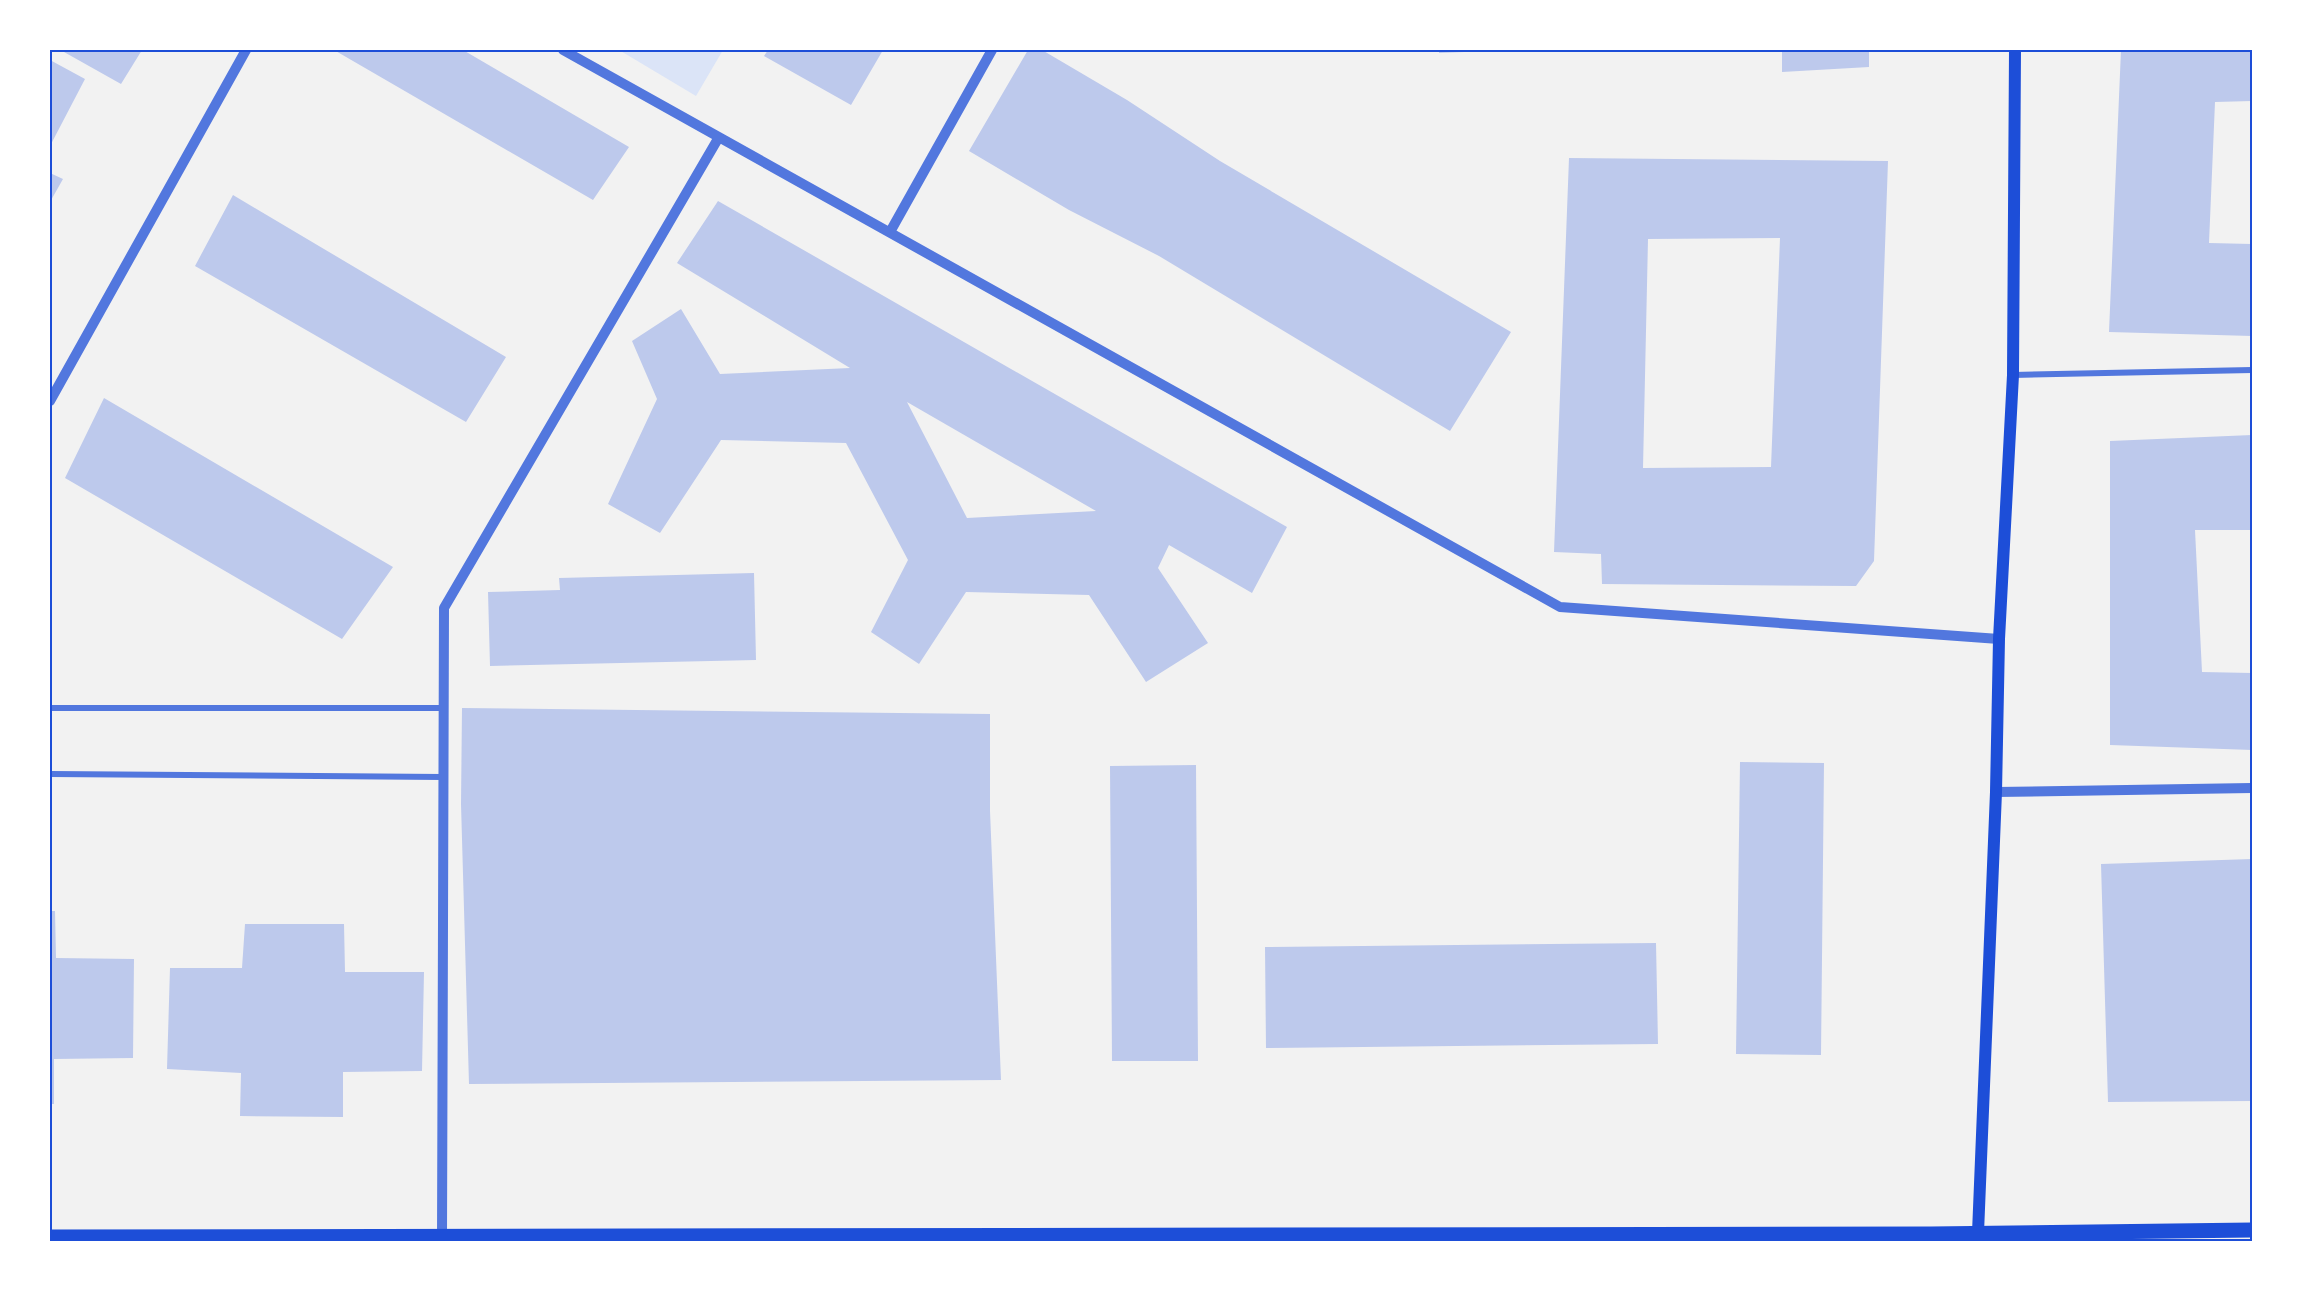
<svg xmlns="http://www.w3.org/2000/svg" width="2302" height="1291" font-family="'Sofia Sans Condensed',sans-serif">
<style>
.green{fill:#dbe4f7}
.building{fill:#bdc9ec;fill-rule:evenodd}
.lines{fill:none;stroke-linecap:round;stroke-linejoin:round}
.minor{stroke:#5277de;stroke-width:6}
.tertiary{stroke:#5277de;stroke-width:10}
.secondary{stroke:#1d4ed8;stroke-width:12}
.primary{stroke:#1d4ed8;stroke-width:15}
.neatline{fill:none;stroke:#1d4ed8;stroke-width:2}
</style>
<rect width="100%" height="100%" fill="#f2f2f2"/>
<!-- green -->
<path class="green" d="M619,50h104l-27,46z"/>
<!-- building -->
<path class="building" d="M65,50h77l-21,34 -57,-32z
M334,50h129l166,97 -36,53z
M768,50h115l-32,55 -87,-49z
M1028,50h14l85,50 93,61 291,171 -61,99 -291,-175 -90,-46 -100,-59z
M1439,50h50v1l-50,2z
M1782,50h87v17l-87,5z
M2121,50h131v51l-37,1 -6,141 43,1v92l-143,-4z
M50,60l35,19 -35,67z
M1569,158l319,3 -14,400 -18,25 -254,-2 -1,-30 -47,-2zM1780,238l-9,229 -128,1 5,-229z
M50,173l13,6 -13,23z
M233,195l273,162 -40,65 -271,-156z
M718,201l569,326 -35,66 -83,-48 -11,23 50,75 -62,39 -57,-87 -123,-3 -47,72 -48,-32 37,-72 -62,-117 -125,-3 -61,93 -52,-29 49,-105 -25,-58 49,-32 39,65 130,-6 -173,-105zM907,402l189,109 -129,7z
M104,398l289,169 -51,72 -277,-161z
M2252,435v95h-57l7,142 50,1v77l-142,-5v-304z
M754,573l2,87 -266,6 -2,-74 72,-2 -1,-12z
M462,708l528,6v97l11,269 -532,4 -8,-280z
M1740,762l84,1 -3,292 -85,-1z
M1196,765l2,296h-86l-2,-295z
M2252,859v242l-144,1 -7,-238z
M50,911h5l1,47 78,1 -1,99 -79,1v45h-4z
M245,924h99l1,48h79l-2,99 -79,1v45l-103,-1 1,-43 -74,-4 3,-101h72z
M1656,943l2,101 -392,4 -1,-101z"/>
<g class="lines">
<!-- minor -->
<path class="minor" d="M2013,375l239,-5
M50,708h392
M50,774l393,3"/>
<!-- tertiary -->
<path class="tertiary" d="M563,50l997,557 439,32
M890,232l102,-182
M50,401l196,-351
M1996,792l256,-4
M442,1238l2,-630 275,-471"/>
<!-- secondary -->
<path class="secondary" d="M1978,1233l18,-441 3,-153 14,-264 2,-325"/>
<!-- primary -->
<path class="primary" d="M50,1237l1881,-3 321,-4"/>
</g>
<!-- border -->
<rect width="2302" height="1291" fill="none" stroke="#ffffff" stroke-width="102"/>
<rect x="51" y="51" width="2200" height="1189" class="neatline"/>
</svg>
